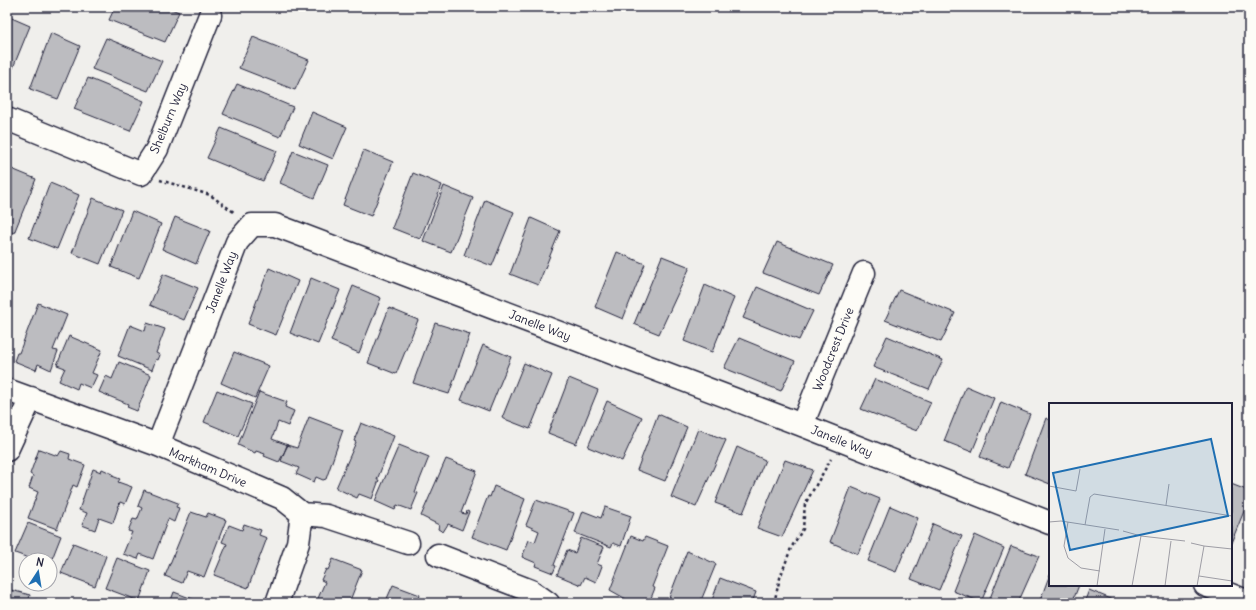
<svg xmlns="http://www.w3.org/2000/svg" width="1256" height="610" font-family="Delius,sans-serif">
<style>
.building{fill:#bcbcc0;stroke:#22223b}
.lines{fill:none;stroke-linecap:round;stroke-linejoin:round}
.street-casing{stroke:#22223b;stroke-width:25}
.path{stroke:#22223b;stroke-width:2.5;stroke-dasharray:3 3;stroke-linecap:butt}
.street{stroke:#fdfcf7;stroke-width:22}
.labels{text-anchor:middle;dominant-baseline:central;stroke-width:3.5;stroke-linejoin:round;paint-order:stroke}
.street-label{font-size:12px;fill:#22223b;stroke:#fdfcf7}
.inset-road{fill:none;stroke:#9e9da5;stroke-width:1}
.view{fill:#1f6fb2;fill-opacity:0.15;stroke:#1f6fb2;stroke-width:2}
.inset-edge{fill:none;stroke:#22223b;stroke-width:2}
</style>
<rect width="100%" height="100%" fill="#f0efec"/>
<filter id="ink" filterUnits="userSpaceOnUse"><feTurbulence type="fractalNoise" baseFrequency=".025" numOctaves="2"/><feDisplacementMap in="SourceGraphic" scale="8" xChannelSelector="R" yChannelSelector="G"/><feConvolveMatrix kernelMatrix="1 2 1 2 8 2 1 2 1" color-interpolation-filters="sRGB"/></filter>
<g filter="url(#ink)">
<!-- building -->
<path class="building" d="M115,7h51l13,5 -14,30 -56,-22z
M7,16l23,10 -22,54h-1z
M51,33l29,13 -22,53 -28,-10z
M253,37l56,23 -14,30 -56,-22z
M106,38l56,23 -14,30 -56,-22z
M88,78l56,23 -14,30 -56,-22z
M237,84l56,23 -13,30 -57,-23z
M312,112l35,15 -14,32 -34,-15z
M221,128l56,23 -14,30 -56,-23z
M364,150l29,12 -22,54 -28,-11z
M293,151l35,14 -14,33 -34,-15z
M7,167l29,12 -22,54 -7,-3z
M413,173l29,12 -22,54 -28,-11z
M50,183l29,12 -22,54 -28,-11z
M444,186l29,12 -22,54 -28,-11z
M93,198l29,12 -22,54 -28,-11z
M485,200l29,12 -22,54 -28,-11z
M132,211l29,13 -22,54 -28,-11z
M175,217l35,14 -14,33 -34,-15z
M531,218l29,13 -22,54 -28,-11z
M777,242l56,23 -14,30 -56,-22z
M617,252l28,12 -22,55 -28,-12z
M662,256l28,11 -31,67 -25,-10z
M269,268l29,13 -22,54 -28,-11z
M163,274l35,14 -14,32 -34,-15z
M311,278l29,12 -22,54 -28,-11z
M705,285l29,13 -22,54 -28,-11z
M353,286l28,12 -22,55 -28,-12z
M757,287l56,24 -14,29 -56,-22z
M899,290l56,23 -14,29 -56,-22z
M38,303l29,12 -14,35 5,1 -7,19 -13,-6 -2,6 -22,-9 3,-8h2z
M389,308l29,12 -22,54 -28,-11z
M147,323l18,6 -9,24 4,2 -2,5 -2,-1 -4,11 -34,-14 12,-31 15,6z
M435,323l35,11 -21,60 -36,-11z
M69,336l33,14 -10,23 5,2 -6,13 -12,-5 -2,6 -18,-8 6,-13 -8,-3z
M887,336l56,24 -14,29 -56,-22z
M739,338l56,23 -14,30 -57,-23z
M483,345l28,12 -22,54 -28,-11z
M234,352l35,14 -14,32 -34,-15z
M119,362l32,13 -14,36 -10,-4 1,-3 -29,-12 7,-16 6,3z
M524,363l28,12 -22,54 -28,-11z
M569,378l29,12 -22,54 -28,-11z
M875,379l56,23 -14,29 -56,-22z
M966,386l28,12 -22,54 -28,-11z
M217,390l35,14 -14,32 -34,-14z
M259,392l28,10 -2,5 9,4 -6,15 -10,-4 -6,17 16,6 -9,17 -15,-6 1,-2 -9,-3 -1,2 -17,-8z
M607,401l35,16 -20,44 -34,-14z
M1001,402l29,12 -22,54 -28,-11z
M658,414l29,13 -22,54 -28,-11z
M309,417l34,13 -17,49 -3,1 -7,-3 -2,5 -18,-8 3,-6 -18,-7 6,-16 10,3z
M1046,418l4,2v64l-25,-10z
M361,423l33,13 -17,44h2l-7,19 -13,-5 -2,4 -21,-10 20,-46 -2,-1z
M698,429l28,11 -30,67 -25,-10z
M399,445l30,12 -14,35 3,1 -7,17 -14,-5 -2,5 -20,-9z
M737,447l28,13 -22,53 -28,-10z
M39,449l19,7 3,-5 9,3 -1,5 16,6 -8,22 -4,-2 -16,44 -29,-11 10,-26 -9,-4 4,-12 -3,-2z
M446,459l31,12 -16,42 5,1 1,-3 2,1 -7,18 -14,-6 -5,8 -5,-3 1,-4 -18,-9z
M785,460l28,10 -31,67 -25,-9z
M93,469l8,3 1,-3 11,5 -1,2 8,3 -2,3 14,5 -7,17 -5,-2 -7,21 -14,-5 -4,12 -13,-5 5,-12 -8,-3z
M1231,484l18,7v8l-18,44z
M494,486l31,13 -19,51 -34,-13 16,-41 2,1z
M851,487l29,12 -22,55 -28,-12z
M144,490l34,13 -2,4 3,1 -5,14 -6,-3 -15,40 -13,-5 -2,5 -15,-5 9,-22 -4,-1 5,-12 4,1 5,-12 -4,-2z
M536,500l38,13 -20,52 2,1 -3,7 -18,-7 1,-3 -14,-6 7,-17 6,2 4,-11 -13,-6z
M890,506l28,12 -22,54 -28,-11z
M605,507l26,9 -10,30 -8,-3 -2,4 -36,-14 8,-22 18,7z
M191,512l15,5 2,-4 18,7 -22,57 -17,-6 -5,12 -17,-7z
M28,523l33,13 -11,28v-4h-16l-19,-7z
M244,524l17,6 -2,5 8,3 -19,50 -34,-13 13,-31 -5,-2 7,-17 13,5z
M933,524l29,12 -23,54 -28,-11z
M975,535l29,13 -23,54 -28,-11z
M631,536l12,5 2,-4 23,9 -16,41 3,1 -6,15h-7l-7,-3 -1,3h-8l-2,-1 2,-3 -16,-9z
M581,538l23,9 -7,17 5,2 -6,16 -11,-5 -4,8 -24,-10 10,-25 8,3z
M73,543l33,13 -11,30 -34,-13z
M1011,546l28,10 -21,47h-30z
M687,551l29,13 -16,39h-33z
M117,558l33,13 -11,30 -34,-13z
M333,559l29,11 -13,33h-33l9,-21 -4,-2 5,-11 2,1z
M1050,574v11h29l-7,18h-33z
M720,578l36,14 -4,11h-41z
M393,585l27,10 -3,8h-32z
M7,589l23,6 -2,8h-21z
M1089,590l32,13h-37z
M174,592l29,11h-33z
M36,599l14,4h-15z
M421,599l5,2v-1l9,3h-16z"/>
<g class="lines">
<defs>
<path id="street" d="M7,119l134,55 16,-25 53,-134
M7,390l151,55 124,53 20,16 24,2 82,27
M802,425l62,-152
M158,445l79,-203 15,-17h23l527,200 248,98
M7,450l24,-52
M438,555l93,36 17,12
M1205,585l44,17
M277,603l21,-60 4,-29"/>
</defs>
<!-- street casing -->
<use href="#street" class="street-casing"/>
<!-- path -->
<path class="path" d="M160,180l50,15 25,18
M774,603l6,-25 11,-30 12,-19 2,-25 26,-45"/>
<!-- street -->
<use href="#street" class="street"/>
</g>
</g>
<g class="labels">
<!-- street labels -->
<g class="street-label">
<text transform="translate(168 118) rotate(-67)">Shelburn Way</text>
<text transform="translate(221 282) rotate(-69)">Janelle Way</text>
<text transform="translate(540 325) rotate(21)">Janelle Way</text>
<text transform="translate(833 349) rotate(-68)">Woodcrest Drive</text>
<text transform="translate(842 441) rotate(22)">Janelle Way</text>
<text transform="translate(208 467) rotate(23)">Markham Drive</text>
</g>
</g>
<!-- overview -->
<g transform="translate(1049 403)">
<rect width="183" height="183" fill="#f0efec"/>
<path class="inset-road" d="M0,83l27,5 4,-22M117,102l3,-21M0,119l12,-1 58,9M19,119l-4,24 4,12 13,10 19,3M36,122l5,-28 4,-3 138,22M74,128l18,5M142,140l13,3M150,173l33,5M48,183l8,-57M83,183l9,-50 44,5M116,183l6,-45M148,183l7,-40 28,3"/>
<path class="view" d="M162,36l17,77 -158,34 -17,-77z"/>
<rect width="183" height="183" class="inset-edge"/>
</g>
<!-- margin -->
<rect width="1256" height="610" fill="none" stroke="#fdfcf7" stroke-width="24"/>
<rect x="12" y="12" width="1232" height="586" fill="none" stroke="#22223b" stroke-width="1.5" filter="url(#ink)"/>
<!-- north arrow -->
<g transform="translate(38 572) rotate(12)"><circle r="19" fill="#fdfcf7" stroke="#a5a5ac"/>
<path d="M0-3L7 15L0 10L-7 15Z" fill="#1f6fb2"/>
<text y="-6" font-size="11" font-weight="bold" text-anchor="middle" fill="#22223b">N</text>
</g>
</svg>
